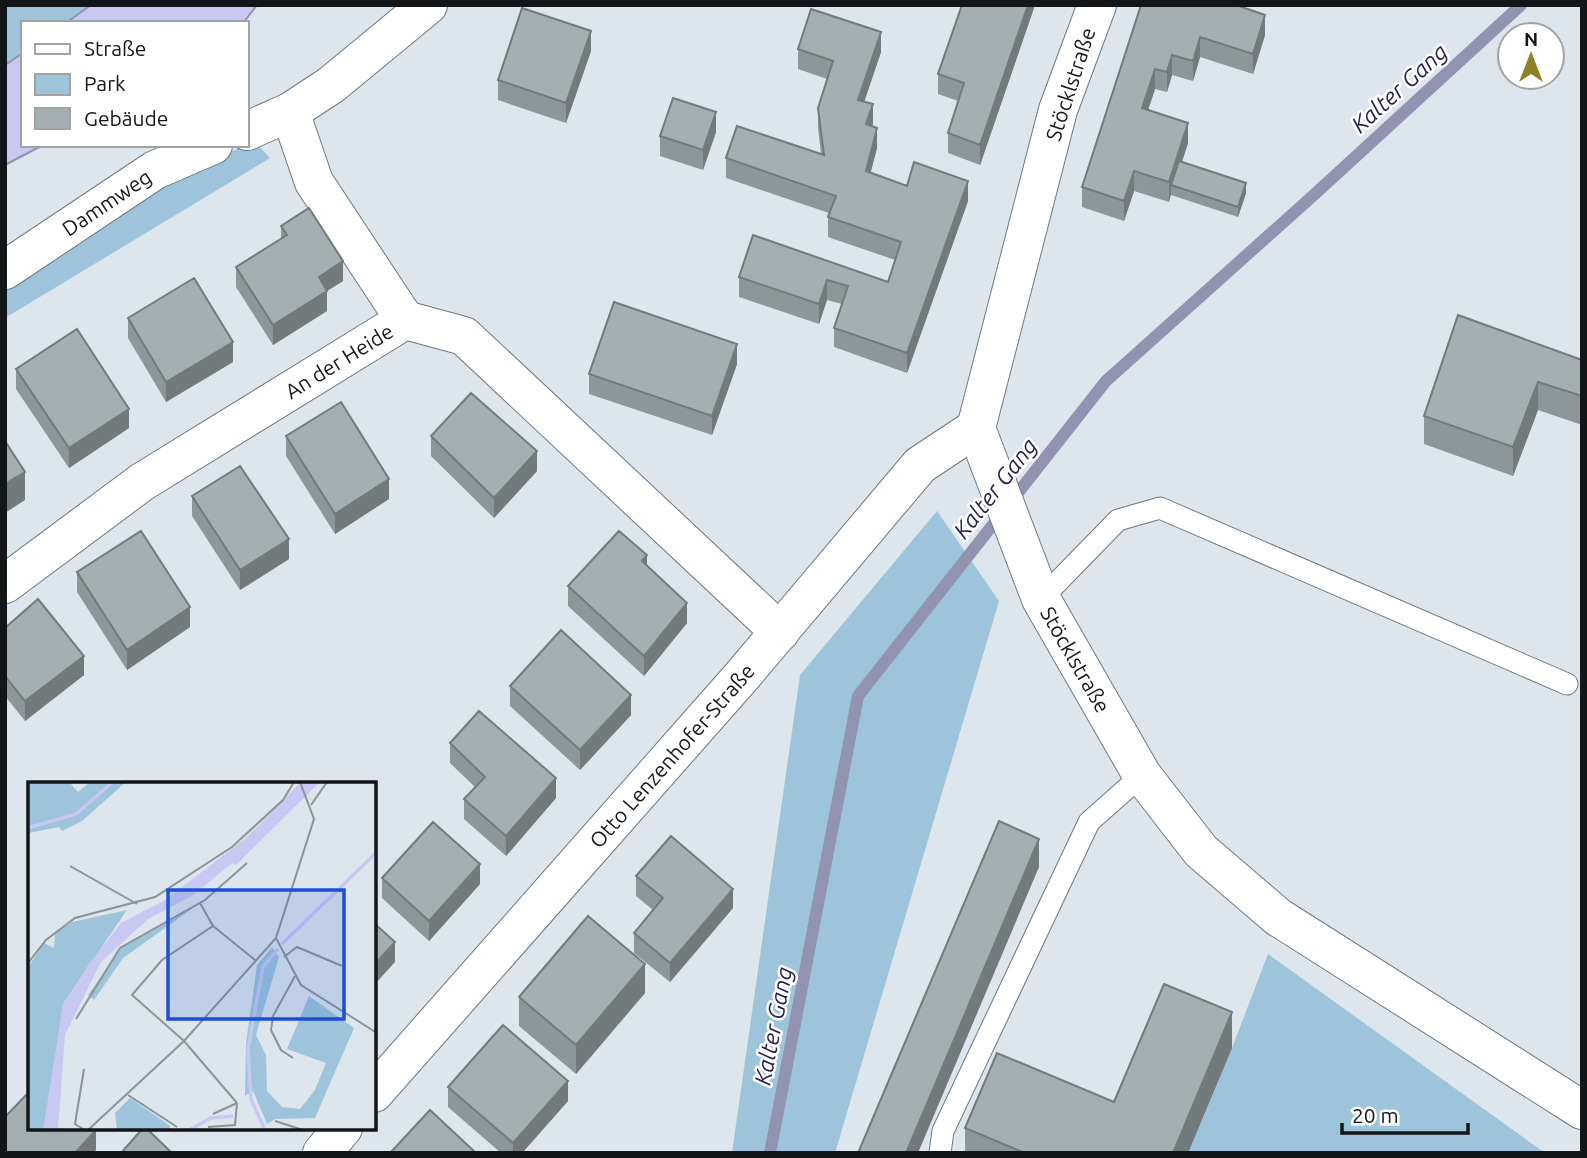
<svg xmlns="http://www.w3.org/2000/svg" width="1587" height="1158" font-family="Ubuntu,sans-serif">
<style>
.green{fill:#9dc4da}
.water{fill:#c8c8f3;stroke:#9293b1;stroke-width:2}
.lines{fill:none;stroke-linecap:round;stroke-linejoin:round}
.stream{stroke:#9293b1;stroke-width:12}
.lane-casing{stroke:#6f787d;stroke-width:23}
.street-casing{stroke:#6f787d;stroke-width:40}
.secondary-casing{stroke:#6f787d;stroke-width:40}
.lane{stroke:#fff;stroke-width:21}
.street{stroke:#fff;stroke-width:38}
.secondary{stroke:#fff;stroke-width:38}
.wall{fill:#8d9698}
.shaded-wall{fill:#737a7c}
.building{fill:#a4afb1;stroke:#737a7c;stroke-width:2}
.labels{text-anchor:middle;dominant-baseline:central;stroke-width:5;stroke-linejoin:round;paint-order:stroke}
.street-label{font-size:21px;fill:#131618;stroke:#fff}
.water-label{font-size:23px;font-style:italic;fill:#282054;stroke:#fff}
.inset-river{fill:none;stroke:#c8c8f3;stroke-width:3.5}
.inset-road{fill:none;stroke:#8c9397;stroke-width:2}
.view{fill:#1d4ed8;fill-opacity:0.15;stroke:#1d4ed8;stroke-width:3.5}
.inset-edge{fill:none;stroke:#131618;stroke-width:3.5}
</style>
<rect width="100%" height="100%" fill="#dde6ec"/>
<!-- green -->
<path class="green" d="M91,5l-25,18h-43v30l-18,12v-59z
M254,141l16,17 -265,160v-38l150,-92z
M937,511l62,90 -164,552h-103l68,-478z
M1268,954l277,199h-357l44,-105z"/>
<!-- water -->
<path class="water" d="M91,5h166l-14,18h-177z
M23,53v92h20l-38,20v-100z"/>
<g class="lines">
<!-- stream -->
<path class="stream" d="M770,1153l88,-457 248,-315 210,-188 205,-188"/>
<defs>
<path id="lane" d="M1041,599l77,-79 42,-12 407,176
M940,1153l3,-22 146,-309 53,-47"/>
<g id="street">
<path d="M290,112l24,70 91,138"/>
<path d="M247,131l43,-19 41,-27 97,-80"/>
<path id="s1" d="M5,270l150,-100 58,-25"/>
<path id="s2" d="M5,584l137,-102 263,-162 59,16 316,296"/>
<path id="s3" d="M374,1093l368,-417 178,-211 56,-37"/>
<path d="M322,1153l21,-25"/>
</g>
<g id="secondary">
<path id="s4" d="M1097,5l-39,105 -82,318 65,171 101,176 59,76 77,66 304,193"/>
</g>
</defs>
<!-- lane casing -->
<use href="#lane" class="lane-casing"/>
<!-- street casing -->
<use href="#street" class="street-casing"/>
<!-- secondary casing -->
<use href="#secondary" class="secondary-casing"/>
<!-- lane -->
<use href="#lane" class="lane"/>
<!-- street -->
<use href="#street" class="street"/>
<!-- secondary -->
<use href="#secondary" class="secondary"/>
</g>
<!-- wall -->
<path class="wall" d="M1035,5l-55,160 -32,-12v-20l10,-32 -20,-7v-20z
M1141,5l124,30 -12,39 -53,-17 -7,24 -21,-6 -5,17 -12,-3 -7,21 40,33 -6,19 64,31 -8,24 -67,-22v-1l-2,8 -35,-11 -10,30 -42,-14v-20z
M798,49l83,3 -17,50 9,22 -1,2 5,22 -7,25 37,13 61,15 -61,172 -73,-26v-19l8,-24 -15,-4 -8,24 -80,-27v-20l149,5 7,-22 -67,-23v-20l1,-4 -103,-35v-20l95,-4 -3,-26v-20l9,-29 -29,-10z
M591,51l-25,72 -68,-23v-20z
M716,132l-13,38 -43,-14v-20z
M281,226l62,55 -16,10v20l-54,34 -37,-58v-20l45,-28z
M128,318l105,44 -67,40 -38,-64z
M1582,360v65l-44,-15 -25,66 -89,-32v-28z
M737,364l-25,71 -123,-41v-20z
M16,369l113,59 -60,40 -53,-79z
M286,436l103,63 -54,35 -49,-78z
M431,436l106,35 -43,47 -63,-62z
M192,496l97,63 -49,31 -48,-74z
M647,566l40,57 -43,53 -76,-70v-20z
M77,572l113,55 -63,43 -50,-78z
M5,628l79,47 -59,46 -20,-25z
M510,686l121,29 -51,55 -70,-64z
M450,743l106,55 -50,58 -42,-37v-20l11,-12 -25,-24z
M636,876l97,32 -63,74 -36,-29v-20l19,-23 -17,-14z
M382,878l98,6 -51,57 -47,-43z
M645,993l-69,81 -57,-48v-29z
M1232,1048l-44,105h-223v-25l149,-26z
M448,1087l120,14 -46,52h-21l-53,-46z"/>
<!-- shaded-wall -->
<path class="shaded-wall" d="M1028,5h7l-55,160v-20z
M1265,15v20l-12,39v-20z
M591,31v20l-25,72v-20z
M881,32v20l-23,68v-20z
M1200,37v20l-7,24v-20z
M1172,55v20l-5,17v-20z
M1155,69v20l-13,39v-20z
M873,104v20l-7,20v-20z
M716,112v20l-13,38v-20z
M1188,123v20l-14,43 -3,-1v9l-2,8v-20z
M877,128v20l-11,43v-20z
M1134,171v20l-10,30v-20z
M968,181v20l-61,172v-20z
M1246,183v10l-8,24v-10z
M343,261v20l-16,10v20l-54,34v-20l46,-48z
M827,280v20l-8,24v-20z
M233,342v20l-67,40v-20z
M737,344v20l-25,71v-19z
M1538,382v28l-25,66v-29z
M129,409v19l-60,40v-20z
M537,451v20l-43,47v-20z
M25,472v28l-20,13v-29z
M389,479v20l-54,35v-20z
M289,539v20l-49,31v-20z
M647,555v20l-5,-14z
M687,603v20l-43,53v-20z
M190,607v20l-63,43v-20z
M84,656v19l-59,46v-20z
M631,695v20l-51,55v-20z
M7,743v20l-2,1v-20z
M556,778v20l-50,58v-20z
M1039,839v28l-121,286h-12z
M480,864v20l-51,57v-20z
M733,889v19l-63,74v-19z
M395,942v20l-21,23v-20z
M645,964v29l-69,81v-29z
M1232,1012v36l-44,105h-15z
M568,1081v20l-46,52h-9v-10z
M96,1130v20l-3,3h-18z"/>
<!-- building -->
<path class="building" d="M962,5h66l-48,140 -32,-12 16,-50 -26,-9z
M1141,5h95l29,10 -12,39 -53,-17 -7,24 -21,-6 -5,17 -12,-3 -13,39 46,15 -19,59 -35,-11 -10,30 -42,-14z
M522,8l69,23 -25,72 -68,-23z
M811,9l70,23 -23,68 15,4 -7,20 11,4 -11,43 41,15 7,-24 54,19 -61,172 -73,-25 14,-42 -21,-6 -8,24 -80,-27 14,-42 135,47 13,-40 -73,-25 8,-21 -110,-38 11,-32 87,29 -6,-47 15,-47 -35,-12z
M673,98l43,14 -13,38 -43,-14z
M1179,161l67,22 -8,24 -67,-22z
M309,208l34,53 -24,16 8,14 -54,34 -37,-58 51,-32 -6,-9z
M194,278l39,64 -67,40 -38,-64z
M614,302l123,42 -25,72 -123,-42z
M1458,315l124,45v36l-44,-14 -25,65 -89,-31z
M77,329l52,80 -60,39 -53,-79z
M471,393l66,58 -43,47 -63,-62z
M341,402l48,77 -54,35 -49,-78z
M5,441l20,31 -20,12z
M240,466l49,73 -49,31 -48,-74z
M141,531l49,76 -63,43 -50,-78z
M619,531l28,24 -5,6 45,42 -43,53 -76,-70z
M38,599l46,57 -59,45 -20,-25v-48z
M561,630l70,65 -51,55 -70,-64z
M479,711l77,67 -50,58 -42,-37 21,-22 -35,-34z
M999,821l40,18 -133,314h-48z
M433,822l47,42 -51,57 -47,-43z
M671,836l62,53 -63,74 -36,-30 29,-35 -27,-22z
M588,916l57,48 -69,81 -57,-48z
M374,923l21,19 -21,23z
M1164,984l68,28 -59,141h-148l-60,-25 32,-75 117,49z
M503,1025l65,56 -55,62 -65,-56z
M30,1091v37h64l2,2 -21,23h-67l-3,-3v-33z
M430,1110l46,43h-86z
M143,1128h3l26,25h-51z"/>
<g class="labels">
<!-- street labels -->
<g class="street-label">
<text transform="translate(1070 84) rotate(-72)">Stöcklstraße</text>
<text stroke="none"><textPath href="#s1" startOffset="122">Dammweg</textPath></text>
<text stroke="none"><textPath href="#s2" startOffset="402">An der Heide</textPath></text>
<text stroke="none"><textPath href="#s4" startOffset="693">Stöcklstraße</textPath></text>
<text stroke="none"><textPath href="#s3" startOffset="450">Otto Lenzenhofer-Straße</textPath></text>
</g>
<!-- water labels -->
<g class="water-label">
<text transform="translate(1399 88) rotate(-42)">Kalter Gang</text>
<text transform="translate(995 488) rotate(-52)">Kalter Gang</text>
<text transform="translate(773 1026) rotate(-79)">Kalter Gang</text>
</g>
</g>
<!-- overview -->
<g transform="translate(28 782)">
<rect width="348" height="348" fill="#dde6ec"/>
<path d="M0,0h41l9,10 12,-10h36l-44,39 -20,10 -3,-4 -31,6zM168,124l-73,52 -29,42 -6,-5 33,-47zM99,128l-64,94 -16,116 -4,10h-15v-163l16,-24 10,5 1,-14 17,-12zM244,165l7,10 -23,78 10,20 1,36 15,16 18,2 15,-19 11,-27 -39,-14 22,-53 45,32 -39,90 -40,1 -8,5 -14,-33 -8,5 1,-53 11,-78zM102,316l39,27 2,5h-54l-2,-17z" fill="#9dc4da"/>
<path d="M273,0h19l-84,83 -4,-2 -40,33 -44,23 -47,43 -36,73 -7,94 -15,1 20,-125 26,-41 32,-41 44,-23 80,-61z" fill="#c8c8f3"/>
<path class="inset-river" d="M0,46l48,-14 37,-32M254,162l95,-92M161,348l22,-12 22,-2M237,348l-14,-31 -3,-50 15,-82 15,-18"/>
<path class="inset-road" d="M272,0l14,37 -38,119 25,47 76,48M283,23l16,-23M42,84l67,38M172,121l13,23M256,175l13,-10 45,19M0,181l18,-23 29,-22 80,-21 77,-50 51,-47 11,-18M48,237l44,-71 85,-48 42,-37M265,276l-12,-8 -10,-20 2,-14 22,-40M56,287l-9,55 10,6M100,313l49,32M209,321l-53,-62 -52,-46 30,-35 51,-34 42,34M185,332l24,-11M247,339l28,9M180,345l27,-2 2,-22M60,348l96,-89 92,-103"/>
<path class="view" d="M140,108h176v129h-176z"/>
<rect width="348" height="348" class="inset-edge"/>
</g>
<!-- border -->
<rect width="1587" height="1158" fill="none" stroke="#131618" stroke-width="14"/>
<!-- legend -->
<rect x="21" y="21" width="228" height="126" fill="#ffffff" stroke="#a1a2a3" stroke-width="2"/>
<rect x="35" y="44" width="35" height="10" fill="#ffffff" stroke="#a1a2a3" stroke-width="2"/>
<text x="84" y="56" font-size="21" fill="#131618">Straße</text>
<rect x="35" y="74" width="35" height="21" fill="#9dc4da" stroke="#a1a2a3" stroke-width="2"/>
<text x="84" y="91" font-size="21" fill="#131618">Park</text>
<rect x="35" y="108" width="35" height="21" fill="#a4afb1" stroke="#a1a2a3" stroke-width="2"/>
<text x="84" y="126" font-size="21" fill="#131618">Gebäude</text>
<!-- north arrow -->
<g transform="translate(1531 56)"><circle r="33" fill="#ffffff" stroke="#a1a2a3" stroke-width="2"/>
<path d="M0-5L12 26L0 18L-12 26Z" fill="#8e8129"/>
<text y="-10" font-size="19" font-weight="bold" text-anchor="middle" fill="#131618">N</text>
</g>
<!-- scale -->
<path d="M1342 1123v10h126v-10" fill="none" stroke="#131618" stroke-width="3.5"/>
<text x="1352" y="1123" font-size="21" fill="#131618" stroke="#ffffff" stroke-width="5" paint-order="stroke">20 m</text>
</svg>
